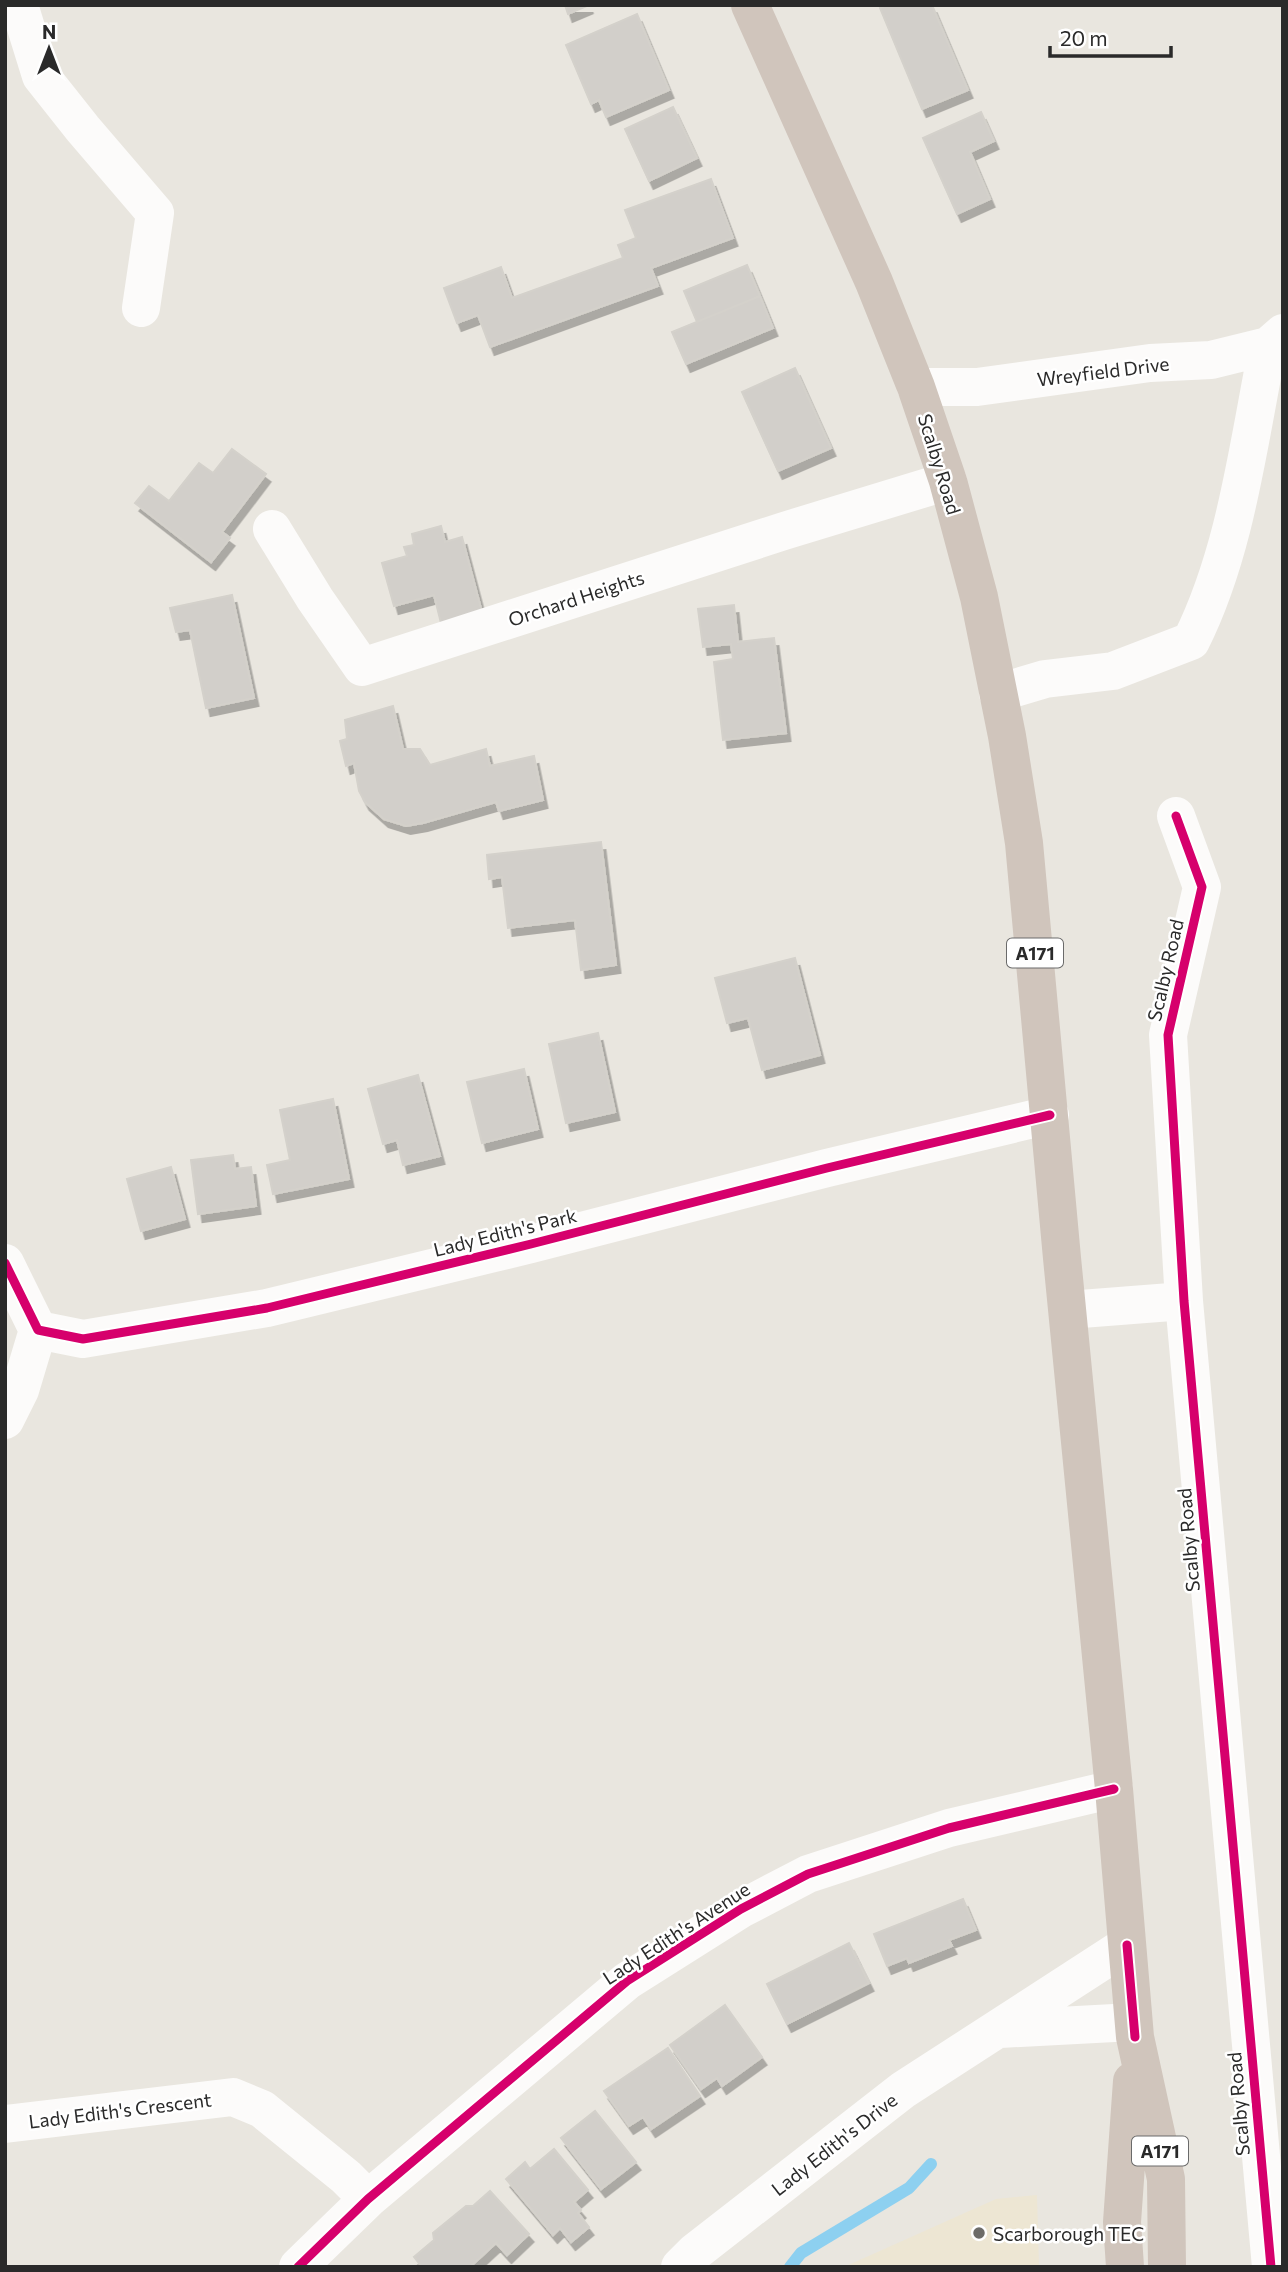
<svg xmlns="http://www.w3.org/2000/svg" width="1288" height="2272" font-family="Commissioner,sans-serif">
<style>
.education{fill:#ede6d3}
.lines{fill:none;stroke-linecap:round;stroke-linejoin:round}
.stream{stroke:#8dd0f0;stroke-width:12}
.building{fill:#d2cfca;stroke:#d4d1cb;stroke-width:2;filter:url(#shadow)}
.minor{stroke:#fcfbfa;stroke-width:38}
.highway{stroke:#d0c5bc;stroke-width:38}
.cycleway-casing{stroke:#fff;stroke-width:13}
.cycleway{stroke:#d6006c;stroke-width:9}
.poi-dot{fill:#6d6c69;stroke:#fff;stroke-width:2.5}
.labels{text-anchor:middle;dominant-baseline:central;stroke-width:5;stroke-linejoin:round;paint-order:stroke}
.shield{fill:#fff;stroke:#6a6a6a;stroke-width:2}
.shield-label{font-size:18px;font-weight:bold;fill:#2a2a2a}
.street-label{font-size:19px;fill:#2a2a2a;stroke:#fff}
.poi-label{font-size:19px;fill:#2a2a2a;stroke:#fff;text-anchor:start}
</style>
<defs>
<filter id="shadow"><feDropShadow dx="4.5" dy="8" stdDeviation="0" flood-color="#0004"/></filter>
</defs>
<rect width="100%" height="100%" fill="#e9e6df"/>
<!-- education -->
<path class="education" d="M1037,2195l2,72h-195l152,-68z"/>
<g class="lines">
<!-- stream -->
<path class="stream" d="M790,2267l11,-14 108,-65 22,-24"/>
</g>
<!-- building -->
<path class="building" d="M565,5h24l-21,9z
M886,5h46l36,85 -46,19 -42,-101z
M637,14l32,76 -63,27 -7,-17 -8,4 -25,-59z
M673,107l24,51 -48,23 -24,-52z
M981,112l13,29 -24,11 20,47 -33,15 -34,-76z
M711,179l22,59 -82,30 7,18 -168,61 -12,-32 -21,8 -13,-35 57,-21 11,31 111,-40 -5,-13 18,-7 -11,-28z
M747,265l13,31 -63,26 -13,-31z
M760,296l13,32 -87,36 -14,-32z
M795,368l36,80 -53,23 -36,-79z
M232,449l34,25 -44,58 8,6 -19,24 -76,-59 14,-17 20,15 30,-38 14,10z
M441,526l4,16 17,-5 22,83 -41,11 -9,-36 -40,11 -12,-43 25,-7 -3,-9 10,-2 -2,-11z
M232,595l22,103 -48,10 -16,-78 -14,2 -6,-24z
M734,605l4,37 36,-4 12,95 -63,7 -9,-78 19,-3 -2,-15 -28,3 -5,-38z
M393,706l10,43h17l10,16 56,-16 4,17 44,-10 9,44 -44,11 -3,-9 -73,21 -17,3 -22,-7 -19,-17 -6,-11 -5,-28 -8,3 -6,-25 7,-2 -2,-19z
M601,842l15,123 -35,5 -6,-50 -67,8 -6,-51 -13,2 -2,-24z
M795,958l25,97 -58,15 -14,-52 -21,5 -12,-45z
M598,1033l17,79 -49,11 -17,-79z
M524,1069l14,60 -56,14 -15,-61z
M418,1075l22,81 -37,9 -6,-25 -14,4 -15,-55z
M333,1099l16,80 -76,15 -6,-29 23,-5 -10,-50z
M233,1155l2,14 16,-2 5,39 -58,8 -7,-54z
M171,1167l14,52 -44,12 -14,-52z
M963,1899l13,31 -27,10 3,6 -43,17 -2,-5 -20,8 -13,-32z
M849,1943l20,40 -82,41 -20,-40z
M725,2005l37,52 -40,29 -5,-8 -16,11 -31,-44z
M668,2048l32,48 -49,33 -8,-12 -14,9 -25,-35z
M595,2111l41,51 -35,27 -40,-51z
M554,2149l34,41 -14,12 7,8 -3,3 11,14 -18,15 -11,-14 -7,7 -47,-56 19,-17 5,7z
M490,2191l39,43 -22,21 -11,-12 -26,24h-48l-8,-10 20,-17 -1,-7 33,-27h7z"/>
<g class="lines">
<!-- minor -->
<path class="minor" d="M19,5l22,71 42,53 72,84 -14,95
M916,387h61l173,-24 61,-3 57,-14 15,-13
M272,529l43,70 47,68 422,-136 164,-50
M998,693l47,-14 68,-8 78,-30c45,-90 57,-196 77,-295
M1176,816l26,71 -34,148 16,266 87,966
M5,1263l33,67 45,9 184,-31 264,-64 296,-76 223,-53
M1068,1310l116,-9
M5,1420l15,-30 18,-60
M1000,2029l133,-7
M5,2124l228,-27 29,12 84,68 22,22
M298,2267l70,-68 259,-218 114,-72 67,-35 141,-46 165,-39
M680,2267l15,-15 208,-162 224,-145"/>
<!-- highway -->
<path class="highway" d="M750,5l124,277 42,105 32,94 31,116 28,139 17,107 38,415 52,531 21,248 31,142 1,88
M1125,2267l-3,-45 10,-141"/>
<defs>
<path id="cycleway" d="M1176,816l26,71 -34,148 16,266 87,966
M5,1263l33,67 45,9 184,-31 264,-64 296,-76 223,-53
M1127,1945l8,92
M298,2267l70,-68 259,-218 114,-72 67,-35 141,-46 165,-39"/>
</defs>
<!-- cycleway casing -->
<use href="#cycleway" class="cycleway-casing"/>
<!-- cycleway -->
<use href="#cycleway" class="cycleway"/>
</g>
<!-- markers -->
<circle class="poi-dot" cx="979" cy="2233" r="7"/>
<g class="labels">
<!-- shield labels -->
<g class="shield">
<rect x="1007" y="938.5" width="56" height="29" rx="5"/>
<rect x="1132" y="2136.5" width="56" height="29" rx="5"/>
</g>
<g class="shield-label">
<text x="1035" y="953">A171</text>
<text x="1160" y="2151">A171</text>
</g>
<!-- street labels -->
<g class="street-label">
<text transform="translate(1103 371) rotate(-7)">Wreyfield Drive</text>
<text transform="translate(940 464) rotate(73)">Scalby Road</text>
<text transform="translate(576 598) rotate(-18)">Orchard Heights</text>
<text transform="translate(1165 970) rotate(-77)">Scalby Road</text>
<text transform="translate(505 1232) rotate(-14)">Lady Edith's Park</text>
<text transform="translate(1188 1540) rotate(-95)">Scalby Road</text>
<text transform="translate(676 1933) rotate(-33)">Lady Edith's Avenue</text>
<text transform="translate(1238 2104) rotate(-95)">Scalby Road</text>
<text transform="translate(120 2110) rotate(-7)">Lady Edith's Crescent</text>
<text transform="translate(834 2144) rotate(-38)">Lady Edith's Drive</text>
</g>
<!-- poi labels -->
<g class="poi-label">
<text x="993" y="2233">Scarborough TEC</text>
</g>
</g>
<!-- border -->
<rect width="1288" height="2272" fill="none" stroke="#2a2a2a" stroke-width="14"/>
<!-- north arrow -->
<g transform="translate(49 49)" stroke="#ffffff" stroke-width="5" paint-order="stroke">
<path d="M0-5L12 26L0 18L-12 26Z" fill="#2a2a2a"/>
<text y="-10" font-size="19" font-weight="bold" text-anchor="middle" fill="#2a2a2a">N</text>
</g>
<!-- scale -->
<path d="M1050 46v10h121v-10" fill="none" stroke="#2a2a2a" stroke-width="3.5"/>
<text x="1060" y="46" font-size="21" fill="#2a2a2a" stroke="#ffffff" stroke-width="5" paint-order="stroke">20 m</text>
</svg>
